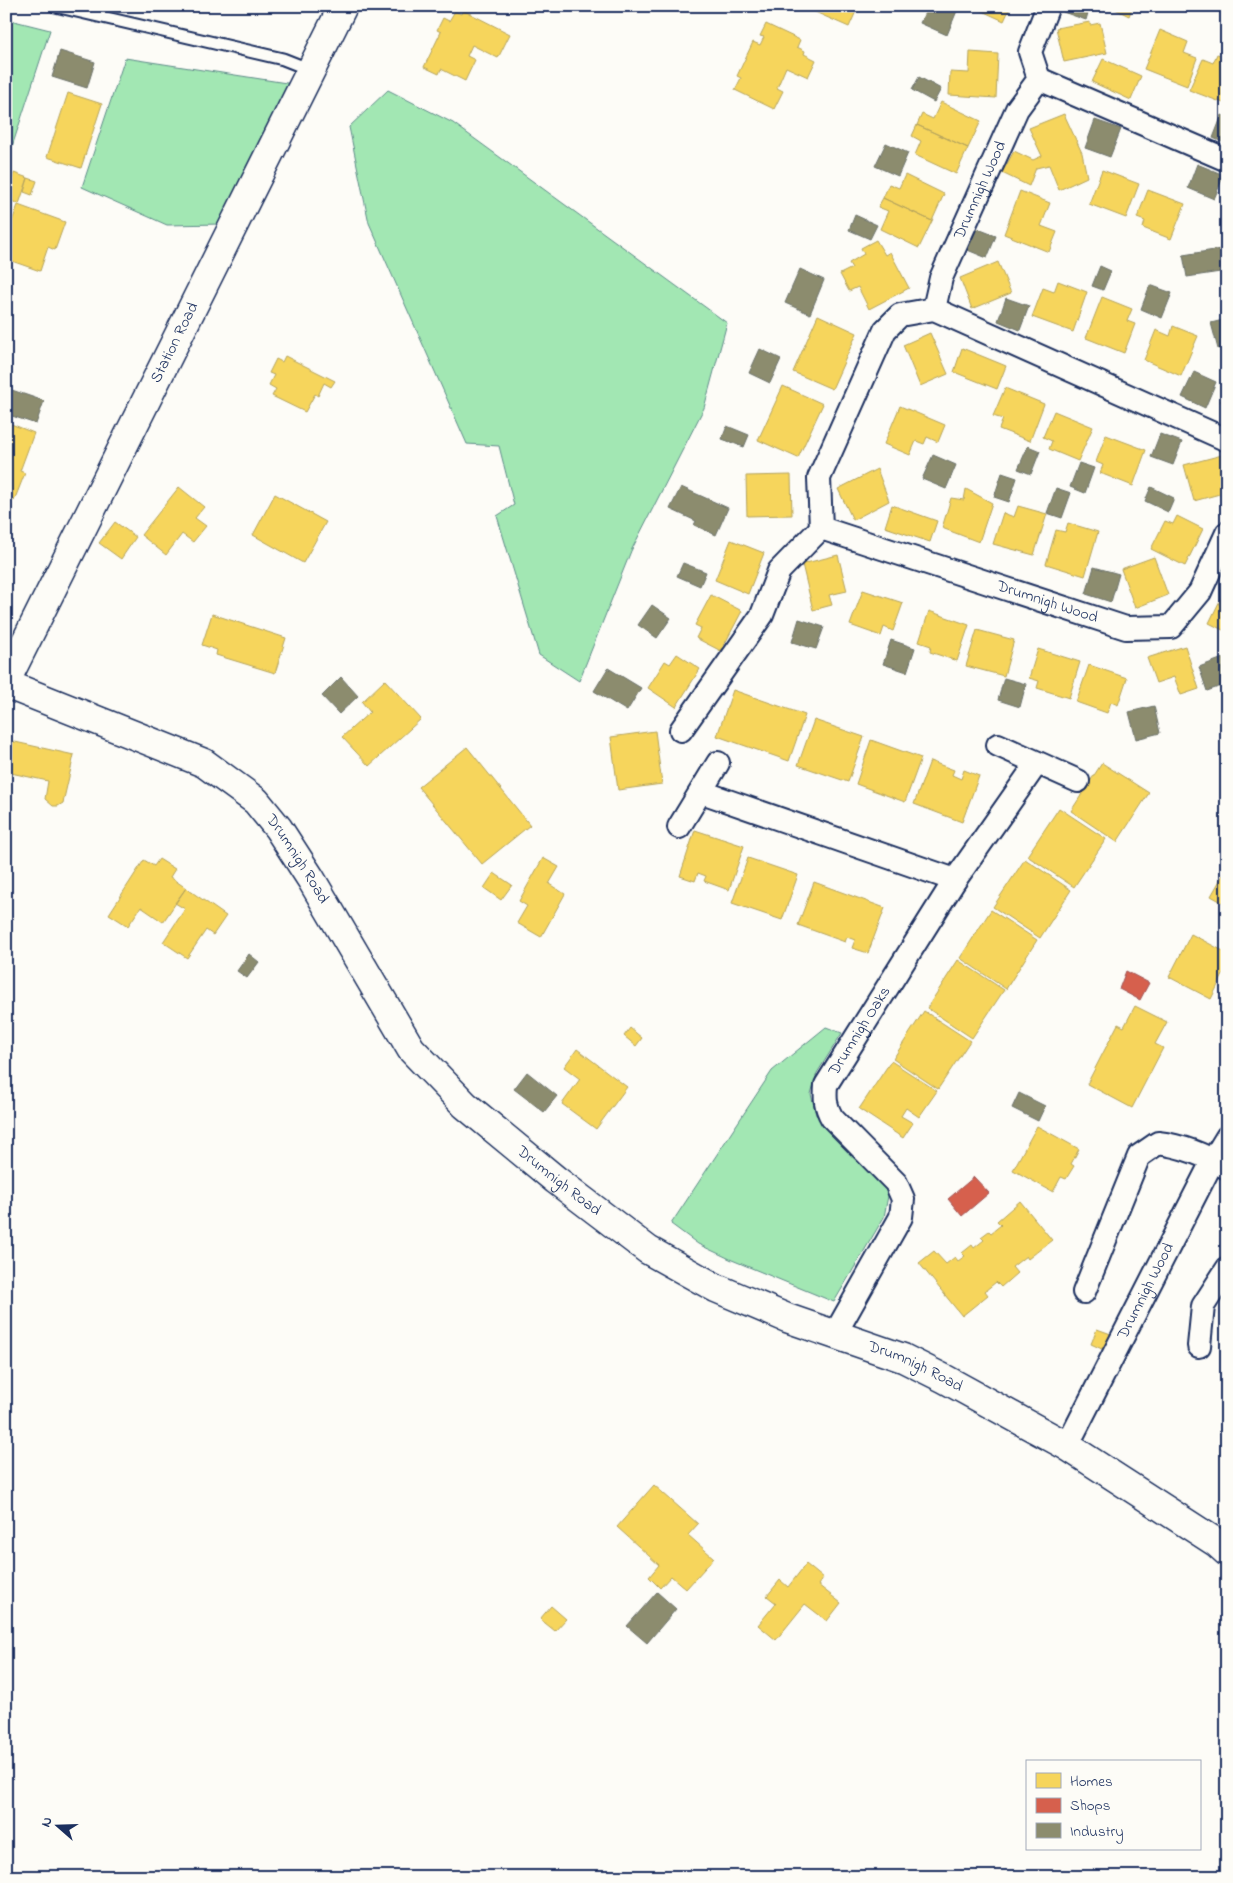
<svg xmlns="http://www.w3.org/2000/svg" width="1233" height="1883" font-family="'Indie Flower',sans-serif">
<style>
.green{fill:#a2e7b3;stroke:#5e8b88}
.homes{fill:#f6d55c;stroke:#b4a35d}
.shops{fill:#d6604d;stroke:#9e5152}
.industry{fill:#8c8c6e;stroke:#6a7069}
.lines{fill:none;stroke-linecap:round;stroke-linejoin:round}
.service-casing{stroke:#1b2f5e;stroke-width:15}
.minor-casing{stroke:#1b2f5e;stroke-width:26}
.tertiary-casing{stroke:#1b2f5e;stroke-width:31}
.secondary-casing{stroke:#1b2f5e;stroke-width:31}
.service{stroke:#fdfcf7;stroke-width:11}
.minor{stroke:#fdfcf7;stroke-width:22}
.tertiary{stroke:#fdfcf7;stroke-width:28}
.secondary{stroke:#fdfcf7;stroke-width:28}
.labels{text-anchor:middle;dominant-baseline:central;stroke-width:5;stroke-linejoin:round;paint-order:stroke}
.street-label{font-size:16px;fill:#1b2f5e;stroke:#fdfcf7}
</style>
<rect width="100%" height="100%" fill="#fdfcf7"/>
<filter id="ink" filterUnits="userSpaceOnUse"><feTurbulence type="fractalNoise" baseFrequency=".02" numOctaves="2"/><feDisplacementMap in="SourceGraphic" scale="10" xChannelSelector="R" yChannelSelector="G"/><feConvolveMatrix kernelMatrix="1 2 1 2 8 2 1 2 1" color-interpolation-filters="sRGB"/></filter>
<g filter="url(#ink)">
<!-- green -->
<path class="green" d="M6,19l44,11 -44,135z
M125,58l168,26 -71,140 -55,1 -85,-38z
M388,90l65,33 274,200 -23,85 -73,143 -52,130 -40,-26 -42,-139 17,-11 -15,-59 -32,-2 -98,-221 -20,-96z
M826,1027l16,6 -25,40 -6,21 5,21 65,64 3,5 4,12 -4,21 -50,85 -102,-42 -34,-16 -27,-20 101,-153z"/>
<!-- homes -->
<path class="homes" d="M807,6h49l2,1 -9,20 -43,-19z
M971,6h40l-7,15z
M1109,6h24l-4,10z
M463,10l47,24 -12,24 -26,-13 -5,11 8,4 -10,21 -24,-12 -2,5 -15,-7 17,-35 -4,-2 6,-12 6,3 6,-10 6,3z
M1090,22v3l10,-2 7,30 -43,9 -8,-34z
M766,24l34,16 -3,7 8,4 -1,3 12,6 -8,17 -22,-10 -9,21 6,3 -9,18 -39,-19 6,-12 -4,-2 16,-34 7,3 4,-8 -4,-1z
M1160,30l28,12 -4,11 13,5 -10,28 -43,-17z
M970,52l28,2 -2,44 -47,-3 1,-23 19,1z
M1217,54l10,3 -1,47 -37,-14 14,-31 10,4z
M1103,59l38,17 -10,24 -39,-18z
M68,93l34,11 -21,64 -34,-11z
M941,102l40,19 -13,27 -51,-23 5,-11 11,5z
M1064,114l18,39 5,24 -28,13 -10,-25 -13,3 -7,18 -27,-13 12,-22 19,9 9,-4 -13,-28z
M917,125l51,23 -12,26 -41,-19 6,-14 -9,-5z
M1102,170l37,14 -13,34 -37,-14z
M14,173l14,5 -9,26 -13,-5v-22l6,2z
M905,175l39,19 -12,27 -49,-23 6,-14 10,4z
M28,178l9,3 -5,14 -8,-3z
M1148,190l37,14 -14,35 -28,-11 2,-7 -8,-3z
M1020,191l30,12 -9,23 16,6 -8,20 -45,-18z
M883,198l49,23 -13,27 -39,-19 8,-18 -10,-4z
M18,205l47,17 -10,28 -7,-3 -8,24 -34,-12v-22z
M876,240l9,15 5,-3 19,36 -40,21 -11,-22 -9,4 -9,-17 12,-6 -3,-5 15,-9 -3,-6z
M998,262l13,31 -39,16 -12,-31z
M1058,281l29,11 -14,40 -41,-15 11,-29 11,4z
M1102,297l30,12 -5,12 8,3 -11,29 -38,-15z
M818,315l39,18 -25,56 -39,-17z
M1173,326l25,10 -17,40 -37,-16 12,-30 14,6z
M930,333l18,41 -28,12 -17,-41z
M962,348l44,18 -9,23 -43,-17z
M285,356l50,25 -4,6 -7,-4 -6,13 -3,-2 -10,18 -33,-16 4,-7 -7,-4 5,-10 -5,-2 7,-14 6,3z
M1227,384v25l-7,-8 7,-6 -6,-7z
M783,386l40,18 -25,54 -40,-18z
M1005,388l39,16 -14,37 -31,-12 4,-10 -10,-3z
M900,406l45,19 -7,17 -11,-5 -3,7 -8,-3 -6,14 -26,-11z
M1054,411l39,16 -15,34 -29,-12 3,-8 -9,-4z
M6,422l28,11 -14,38 5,2 -11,28 -8,-3z
M1106,435l40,15 -13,36 -33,-13 3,-8 -7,-3z
M1222,455l5,19v18l-33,9 -10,-36z
M877,469l12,32 -36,19 -15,-31z
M791,475l1,40 -45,1 -1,-40z
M179,487l25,20 -9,11 11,8 -13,16 -11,-8 -16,21 -25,-20z
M966,489l26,14 -13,39 -37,-14 9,-30 13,2z
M275,494l51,28 -23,41 -50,-28z
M892,505l45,16 -7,21 -45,-15z
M1018,506l29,8 -13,41 -41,-11 10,-31 11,4z
M1177,516l26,13 -18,37 -34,-17 14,-28 8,3z
M115,522l21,15 -15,22 -22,-16z
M1068,523l30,9 -13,44 -39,-12 10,-34 9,2z
M731,540l33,13 -16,41 -33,-14z
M838,555l9,36 -18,4 3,10 -19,5 -11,-46z
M1154,557l14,38 -33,13 -14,-39z
M1227,586v46l-18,-9z
M863,590l40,13 -10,28 -9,-4 -3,9 -31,-11z
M711,595l31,16 -21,40 -25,-13 5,-10 -6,-3z
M929,611l40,14 -12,36 -27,-9 1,-6 -12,-4z
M212,614l74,24 -11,35 -59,-18 1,-5 -15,-5z
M977,630l37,10 -10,36 -38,-10z
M1185,646l14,43 -18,6 -7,-18 -18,6 -9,-25z
M1038,649l42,13 -11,36 -32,-10 2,-7 -10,-3z
M677,654l23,15 -24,38 -28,-19 17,-27 5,3z
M1089,665l38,13 -9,27 -7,-3 -4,11 -31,-11z
M385,680l36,39 -52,47 -27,-29 28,-25 -8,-10z
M733,690l72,25 -16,46 -72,-25z
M814,720l50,17 -16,45 -50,-17z
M655,731l7,53 -44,6 -7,-53z
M6,740l68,15 -11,48 -5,3h-5l-8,-7 3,-18 -42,-9z
M871,740l50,18 -16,44 -49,-18z
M467,747l63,78 -48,39 -64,-77z
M930,761l24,9 -2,5 9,4 3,-9 15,6 -17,46 -48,-18z
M1102,763l47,30 -32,49 -46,-31z
M1059,808l47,31 -32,48 -47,-31z
M695,830l49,16 -15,44 -25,-9 2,-5 -8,-3 -3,8 -15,-5z
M543,858l16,9 -10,17 16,10 -24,43 -24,-14 10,-17 -8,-5z
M748,858l50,17 -16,45 -50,-17z
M159,859l16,10 -5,8 16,11 -23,34 -22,-15 -13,19 -19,-12 35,-54 10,6z
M1025,859l46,31 -31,48 -47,-31z
M1227,868v37l-16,-9z
M494,873l18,12 -11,15 -17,-12z
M814,882l71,26 -17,45 -16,-5 3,-8 -8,-3 -2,5 -47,-17z
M186,888l40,28 -13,19 -7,-5 -19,28 -24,-16 22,-33 -10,-6z
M991,910l46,30 -31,49 -46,-31z
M1191,934l36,19v14l-16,32 -42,-22z
M958,960l46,30 -32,48 -45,-30z
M1135,1006l32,16 -12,22 8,4 -31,60 -45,-24 31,-60 6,3z
M924,1011l46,30 -32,48 -45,-30z
M630,1028l12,10 -6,8 -12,-10z
M577,1049l50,38 -31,42 -34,-25 18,-25 -16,-12z
M891,1061l46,30 -18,26 -13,-9 -5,8 12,7 -10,15 -44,-29z
M1037,1126l42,23 -8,15 3,2 -8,13 -5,-2 -8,15 -40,-22z
M1020,1201l32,39 -24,19 -2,-3 -14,11 5,6 -16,14 -5,-5 -11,9 3,4 -26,21 -43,-53 15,-12 12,13 9,-7 3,4 7,-5 -3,-3 10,-8 2,3 10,-8 -3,-3 8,-6 2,2 10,-8 -4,-4z
M1097,1329l14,5 -7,16 -13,-6z
M654,1485l44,39 -10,11 26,23 -28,31 -15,-13 -11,12 -11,-11 10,-12 -42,-38z
M806,1564l17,14 -5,7 23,18 -14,18 -22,-17 -29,36 -18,-15 18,-22 -9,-7 13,-16 8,7z
M551,1606l15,13 -11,12 -15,-12z"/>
<!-- shops -->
<path class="shops" d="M1126,971l23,12 -9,17 -21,-11z
M974,1177l15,16 -27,23 -14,-17z"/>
<!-- industry -->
<path class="industry" d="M928,6h31l-12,29 -27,-12z
M1065,6h25l-4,14 -23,-8z
M60,51l35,11 -8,26 -35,-11z
M919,77l22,12 -7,13 -22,-12z
M1222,115l5,2v27l-14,-6z
M1095,120l26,9 -11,28 -25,-9z
M886,143l22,10 -10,23 -23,-10z
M1197,164l27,11 -10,24 -26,-11z
M855,215l22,10 -7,14 -21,-9z
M973,227l23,9 -9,22 -22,-9z
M1227,248v23l-40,6 -4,-22z
M1100,266l11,5 -8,19 -11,-4z
M800,269l24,11 -14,34 -25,-11z
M1150,285l22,8 -10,25 -21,-9z
M1006,298l23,8 -9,24 -22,-9z
M1227,319v27l-9,3 -7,-26z
M760,349l21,10 -11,24 -21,-10z
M1194,372l22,10 -11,26 -23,-11z
M6,388l38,13 -8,23 -30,-10z
M727,426l22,9 -5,12 -22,-8z
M1160,434l22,8 -9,23 -22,-8z
M1028,446l12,5 -9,23 -13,-5z
M933,455l23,10 -10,24 -24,-10z
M1079,463l15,5 -9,25 -15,-6z
M1002,473l15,5 -8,24 -15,-5z
M681,487l47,21 -12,27 -22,-10 2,-4 -26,-12z
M1151,487l23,11 -6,14 -23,-11z
M1056,488l15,5 -9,25 -15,-5z
M683,563l23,9 -6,14 -23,-10z
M1094,567l25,7 -8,28 -25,-8z
M652,605l19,13 -14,20 -19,-13z
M799,619l25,8 -8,22 -24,-7z
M891,640l24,8 -8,24 -24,-8z
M1223,658l4,12v14l-20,7 -8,-24z
M608,668l33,20 -14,23 -33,-20z
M341,677l17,19 -19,18 -17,-18z
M1004,678l22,6 -6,23 -22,-7z
M1154,706l6,27 -24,6 -7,-27z
M249,954l10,8 -12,16 -10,-7z
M527,1072l30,24 -13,16 -30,-23z
M1019,1093l26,13 -7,15 -26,-13z
M657,1592l19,17 -29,34 -20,-17z"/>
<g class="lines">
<defs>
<path id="service" d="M55,6l228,53 28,11"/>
<g id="minor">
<path d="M1039,79l188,81"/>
<path id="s1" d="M934,309l7,-31 76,-169 22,-30 -9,-27 18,-46"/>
<path d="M821,528l-2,-50 66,-148 15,-15 34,-6 293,131"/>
<path id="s2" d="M681,730l81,-115 17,-44 42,-43 305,100 45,-1 29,-35 27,-59"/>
<path d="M998,745l80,36"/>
<path d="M702,792l253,88"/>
<path d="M679,827l39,-64"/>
<path d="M1084,1292l55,-136 19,-13c25,3 47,12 69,25"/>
<path id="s3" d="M835,1334l66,-117 2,-18 -7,-16 -64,-65c-7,-12 -7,-20 -6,-33l129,-205 82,-117"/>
<path d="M1199,1346l4,-40 24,-37"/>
<path id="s4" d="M1067,1446l146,-286 14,-23"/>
</g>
<g id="tertiary">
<path id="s5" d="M6,681l337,-675"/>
</g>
<g id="secondary">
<path id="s6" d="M6,684l198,79 52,38 22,27 33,51 100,170 54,56 91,75 92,70 68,38 71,30 116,40 42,21 122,67 150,97 10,9"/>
</g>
</defs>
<!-- service casing -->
<use href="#service" class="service-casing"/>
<!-- minor casing -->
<use href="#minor" class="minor-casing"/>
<!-- tertiary casing -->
<use href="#tertiary" class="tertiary-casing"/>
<!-- secondary casing -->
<use href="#secondary" class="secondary-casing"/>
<!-- service -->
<use href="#service" class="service"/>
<!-- minor -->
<use href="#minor" class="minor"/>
<!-- tertiary -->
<use href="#tertiary" class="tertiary"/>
<!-- secondary -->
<use href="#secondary" class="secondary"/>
</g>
</g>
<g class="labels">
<!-- street labels -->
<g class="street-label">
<text stroke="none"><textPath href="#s1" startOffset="128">Drumnigh Wood</textPath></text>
<text stroke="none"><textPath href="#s5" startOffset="378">Station Road</textPath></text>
<text stroke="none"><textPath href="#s2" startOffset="486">Drumnigh Wood</textPath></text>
<text stroke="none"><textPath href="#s6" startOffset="349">Drumnigh Road</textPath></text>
<text stroke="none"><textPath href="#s3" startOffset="359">Drumnigh Oaks</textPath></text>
<text stroke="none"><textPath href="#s6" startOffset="769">Drumnigh Road</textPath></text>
<text stroke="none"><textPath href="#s4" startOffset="174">Drumnigh Wood</textPath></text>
<text stroke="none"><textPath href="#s6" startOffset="1174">Drumnigh Road</textPath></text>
</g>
</g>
<!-- margin -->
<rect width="1233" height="1883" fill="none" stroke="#fdfcf7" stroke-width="25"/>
<rect x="12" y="12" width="1208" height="1858" fill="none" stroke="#1b2f5e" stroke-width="2" filter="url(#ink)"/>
<!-- legend -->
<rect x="1026" y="1760" width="175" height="90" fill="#fdfcf7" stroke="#a3aaba"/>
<rect x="1036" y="1773" width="25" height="15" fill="#f6d55c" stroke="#a3aaba"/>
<text x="1070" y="1786" font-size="15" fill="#1b2f5e">Homes</text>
<rect x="1036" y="1798" width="25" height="15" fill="#d6604d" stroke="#a3aaba"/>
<text x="1070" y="1810" font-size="15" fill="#1b2f5e">Shops</text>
<rect x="1036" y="1823" width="25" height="15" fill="#8c8c6e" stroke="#a3aaba"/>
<text x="1070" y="1836" font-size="15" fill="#1b2f5e">Industry</text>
<!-- north arrow -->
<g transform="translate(58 1826) rotate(290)" stroke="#fdfcf7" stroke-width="4" paint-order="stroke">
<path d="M0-4L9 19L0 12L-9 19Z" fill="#1b2f5e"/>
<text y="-8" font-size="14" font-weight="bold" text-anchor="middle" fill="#1b2f5e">N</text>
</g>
</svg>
